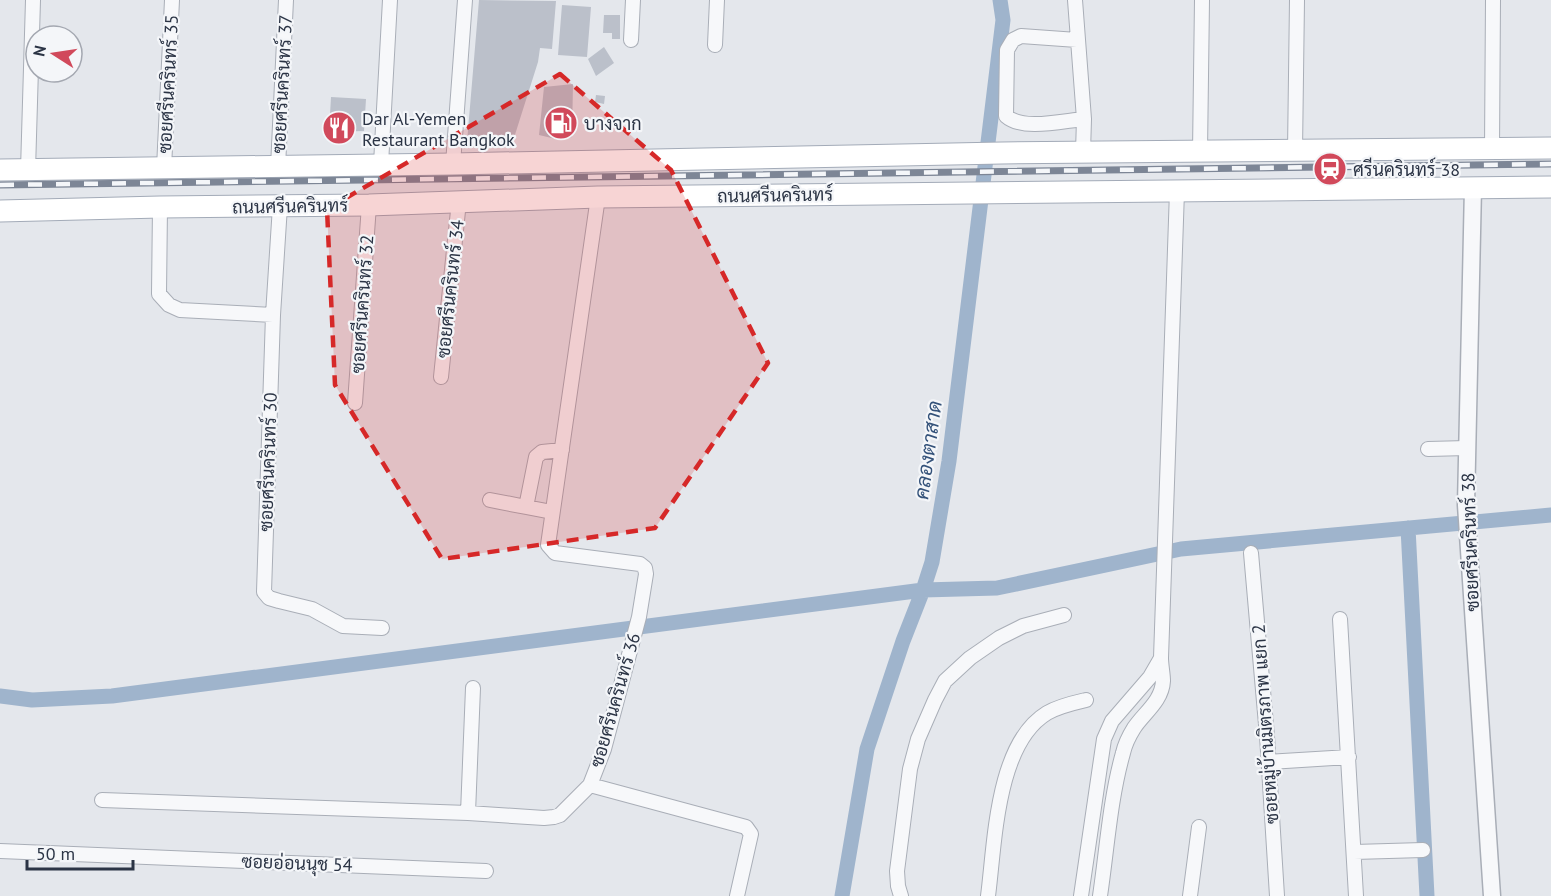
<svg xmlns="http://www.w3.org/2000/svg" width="1551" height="896" font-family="'PT Sans',Sarabun,sans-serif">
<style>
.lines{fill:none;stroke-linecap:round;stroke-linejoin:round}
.canal{stroke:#9fb4cc;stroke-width:15}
.building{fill:#bbc0ca}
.minor-casing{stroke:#a9aeb7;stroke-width:16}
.tertiary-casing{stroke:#a9aeb7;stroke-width:19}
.primary-casing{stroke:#a3abb8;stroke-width:23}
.minor{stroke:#f7f8fa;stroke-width:14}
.tertiary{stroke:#f7f8fa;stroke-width:16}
.primary{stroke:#fff;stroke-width:21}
.rail-casing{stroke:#7d8696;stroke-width:7}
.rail{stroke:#f4f6f9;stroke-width:4.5;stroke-dasharray:14;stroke-linecap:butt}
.marked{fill:#d62828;fill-opacity:0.2;stroke:#d62828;stroke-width:4.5;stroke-dasharray:12 8;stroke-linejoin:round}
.labels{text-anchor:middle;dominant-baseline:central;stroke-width:4.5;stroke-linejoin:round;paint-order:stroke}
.street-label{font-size:18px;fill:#2b3445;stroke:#f4f6f9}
.poi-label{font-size:18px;fill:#2b3445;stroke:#f4f6f9;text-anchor:start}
.water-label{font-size:20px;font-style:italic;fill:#34527a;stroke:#f4f6f9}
</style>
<rect width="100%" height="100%" fill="#e4e7ec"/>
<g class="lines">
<!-- canal -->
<path class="canal" d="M1408,528l19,368
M0,696l32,4 80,-4 811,-106 74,-2 184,-39 370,-34
M842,896l25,-147 36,-108 20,-51 9,-28 17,-101 54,-441 -3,-20"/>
</g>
<!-- building -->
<path class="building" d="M479,0l77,1 -4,48 -12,-1 -2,14 -25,79 -46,1z
M562,5l29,2 -4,50 -29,-2z
M604,15h16v24h-8v-6h-9z
M604,47l10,16 -18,13 -8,-17z
M573,84l-1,53 -12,3 -21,-5 5,-48z
M596,95l9,1 -1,8 -9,-2z
M331,97l35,2 -2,32 -35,1z"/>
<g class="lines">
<defs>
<path id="minor" d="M1075,0l9,119 -1,33
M631,40l2,-40
M1077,40l-56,-4 -8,4 -6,10 -1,66c17,15 56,5 78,3
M715,45l2,-45
M1492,149l1,-149
M1295,151l2,-151
M1200,152l2,-152
M381,164l9,-164
M453,164l12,-164
M278,167l8,-167
M164,168l8,-168
M28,170l5,-170
M280,206l-7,109 -9,277 5,6 10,3 33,8 31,17 39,2
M160,207l-1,87 10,11 11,5 93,5
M441,377l18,-176
M355,403l14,-198
M1428,449l39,-1
M490,500l36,7
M552,512l-26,-5 10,-50 6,-5 20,-2
M1251,553l16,183 10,160
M1340,619l16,277
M1268,762l81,-5
M590,785l156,42 5,7 -14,62
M102,800l366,13 76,5 10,-1 6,-2 30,-30 14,-36 35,-132 7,-43 -1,-6 -5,-4 -85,-11 -7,-8 50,-348
M468,813l5,-125
M0,851l486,20
M1354,852l69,-2
M901,896l-3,-10 -1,-15 13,-102 8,-30 17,-39 10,-19 25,-23 29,-20 24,-12 41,-11
M988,896c7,-53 8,-152 59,-183 12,-7 26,-10 39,-13
M1081,896l23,-157 8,-18 38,-44 11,-19
M1100,896c7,-47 10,-97 23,-143 2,-9 6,-17 11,-25 10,-15 28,-27 29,-47 0,-7 -2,-16 -2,-23l16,-467
M1190,896l9,-69"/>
<path id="tertiary" d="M1473,187l-7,318 26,391"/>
<path id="primary" d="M0,170l453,-6 549,-11 549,-5
M0,211l160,-4 209,-2 229,-8 953,-10"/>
</defs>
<!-- minor casing -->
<use href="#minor" class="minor-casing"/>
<!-- tertiary casing -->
<use href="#tertiary" class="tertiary-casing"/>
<!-- primary casing -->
<use href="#primary" class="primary-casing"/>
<!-- minor -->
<use href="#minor" class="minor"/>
<!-- tertiary -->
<use href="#tertiary" class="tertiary"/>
<!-- primary -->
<use href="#primary" class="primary"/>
<defs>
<path id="rail" d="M0,185l1551,-21"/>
</defs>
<!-- rail casing -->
<use href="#rail" class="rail-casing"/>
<!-- rail -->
<use href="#rail" class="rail"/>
</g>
<!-- marked area -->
<path class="marked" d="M560,74l111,96 97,193 -113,165 -213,31 -107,-174 -8,-176z"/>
<!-- icons -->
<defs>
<symbol id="fuel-disc" viewBox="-11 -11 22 22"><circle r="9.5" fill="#d1495b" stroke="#f4f6f9"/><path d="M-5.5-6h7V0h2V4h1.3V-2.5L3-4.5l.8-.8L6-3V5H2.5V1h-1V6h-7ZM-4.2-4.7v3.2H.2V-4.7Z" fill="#fff"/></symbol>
<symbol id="restaurant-disc" viewBox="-11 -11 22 22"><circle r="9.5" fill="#d1495b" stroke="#f4f6f9"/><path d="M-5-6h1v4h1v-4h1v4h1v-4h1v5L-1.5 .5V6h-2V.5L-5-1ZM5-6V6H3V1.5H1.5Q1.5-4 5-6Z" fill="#fff"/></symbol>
<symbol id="station-disc" viewBox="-11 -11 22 22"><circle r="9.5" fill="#d1495b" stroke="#f4f6f9"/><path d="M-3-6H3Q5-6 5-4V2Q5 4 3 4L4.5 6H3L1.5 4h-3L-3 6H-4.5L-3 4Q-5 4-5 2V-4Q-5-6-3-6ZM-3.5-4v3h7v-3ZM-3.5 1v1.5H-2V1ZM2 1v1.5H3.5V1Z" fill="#fff"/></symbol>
</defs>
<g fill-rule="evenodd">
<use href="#fuel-disc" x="542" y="104" width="38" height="38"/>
<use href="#restaurant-disc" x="320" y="109" width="38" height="38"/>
<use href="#station-disc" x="1311" y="150" width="38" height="38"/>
</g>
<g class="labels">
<!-- street labels -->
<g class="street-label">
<text transform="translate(168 84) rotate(-87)">ซอยศรีนครินทร์ 35</text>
<text transform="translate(282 84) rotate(-87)">ซอยศรีนครินทร์ 37</text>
<text transform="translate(775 195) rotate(-1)">ถนนศรีนครินทร์</text>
<text transform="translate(290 206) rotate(-1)">ถนนศรีนครินทร์</text>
<text transform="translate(450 289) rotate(-84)">ซอยศรีนครินทร์ 34</text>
<text transform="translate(362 304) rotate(-86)">ซอยศรีนครินทร์ 32</text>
<text transform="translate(268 462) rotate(-88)">ซอยศรีนครินทร์ 30</text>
<text transform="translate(1470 542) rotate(-92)">ซอยศรีนครินทร์ 38</text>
<text transform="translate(615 700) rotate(-74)">ซอยศรีนครินทร์ 36</text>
<text transform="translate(1265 724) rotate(-94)">ซอยหมู่บ้านมิตรภาพ แยก 2</text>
<text transform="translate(297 863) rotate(2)">ซอยอ่อนนุช 54</text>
</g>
<!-- poi labels -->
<g class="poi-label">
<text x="362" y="118">Dar Al-Yemen<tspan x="362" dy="21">Restaurant Bangkok</tspan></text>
<text x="584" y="123">บางจาก</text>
<text x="1353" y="169">ศรีนครินทร์ 38</text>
</g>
<!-- water labels -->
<g class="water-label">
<text transform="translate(928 450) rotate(-82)">คลองตาสาด</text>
</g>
</g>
<!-- north arrow -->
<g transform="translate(54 54) rotate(282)"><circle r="28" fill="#f4f6f9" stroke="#a4a8b1" stroke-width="1.5"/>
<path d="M0-4.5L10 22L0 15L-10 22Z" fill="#d1495b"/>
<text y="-9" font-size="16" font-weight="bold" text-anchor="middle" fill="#2b3445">N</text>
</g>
<!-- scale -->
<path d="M27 860v9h106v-9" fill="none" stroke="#2b3445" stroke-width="3"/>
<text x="36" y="860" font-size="18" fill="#2b3445" stroke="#f4f6f9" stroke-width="4.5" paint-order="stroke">50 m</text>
</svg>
